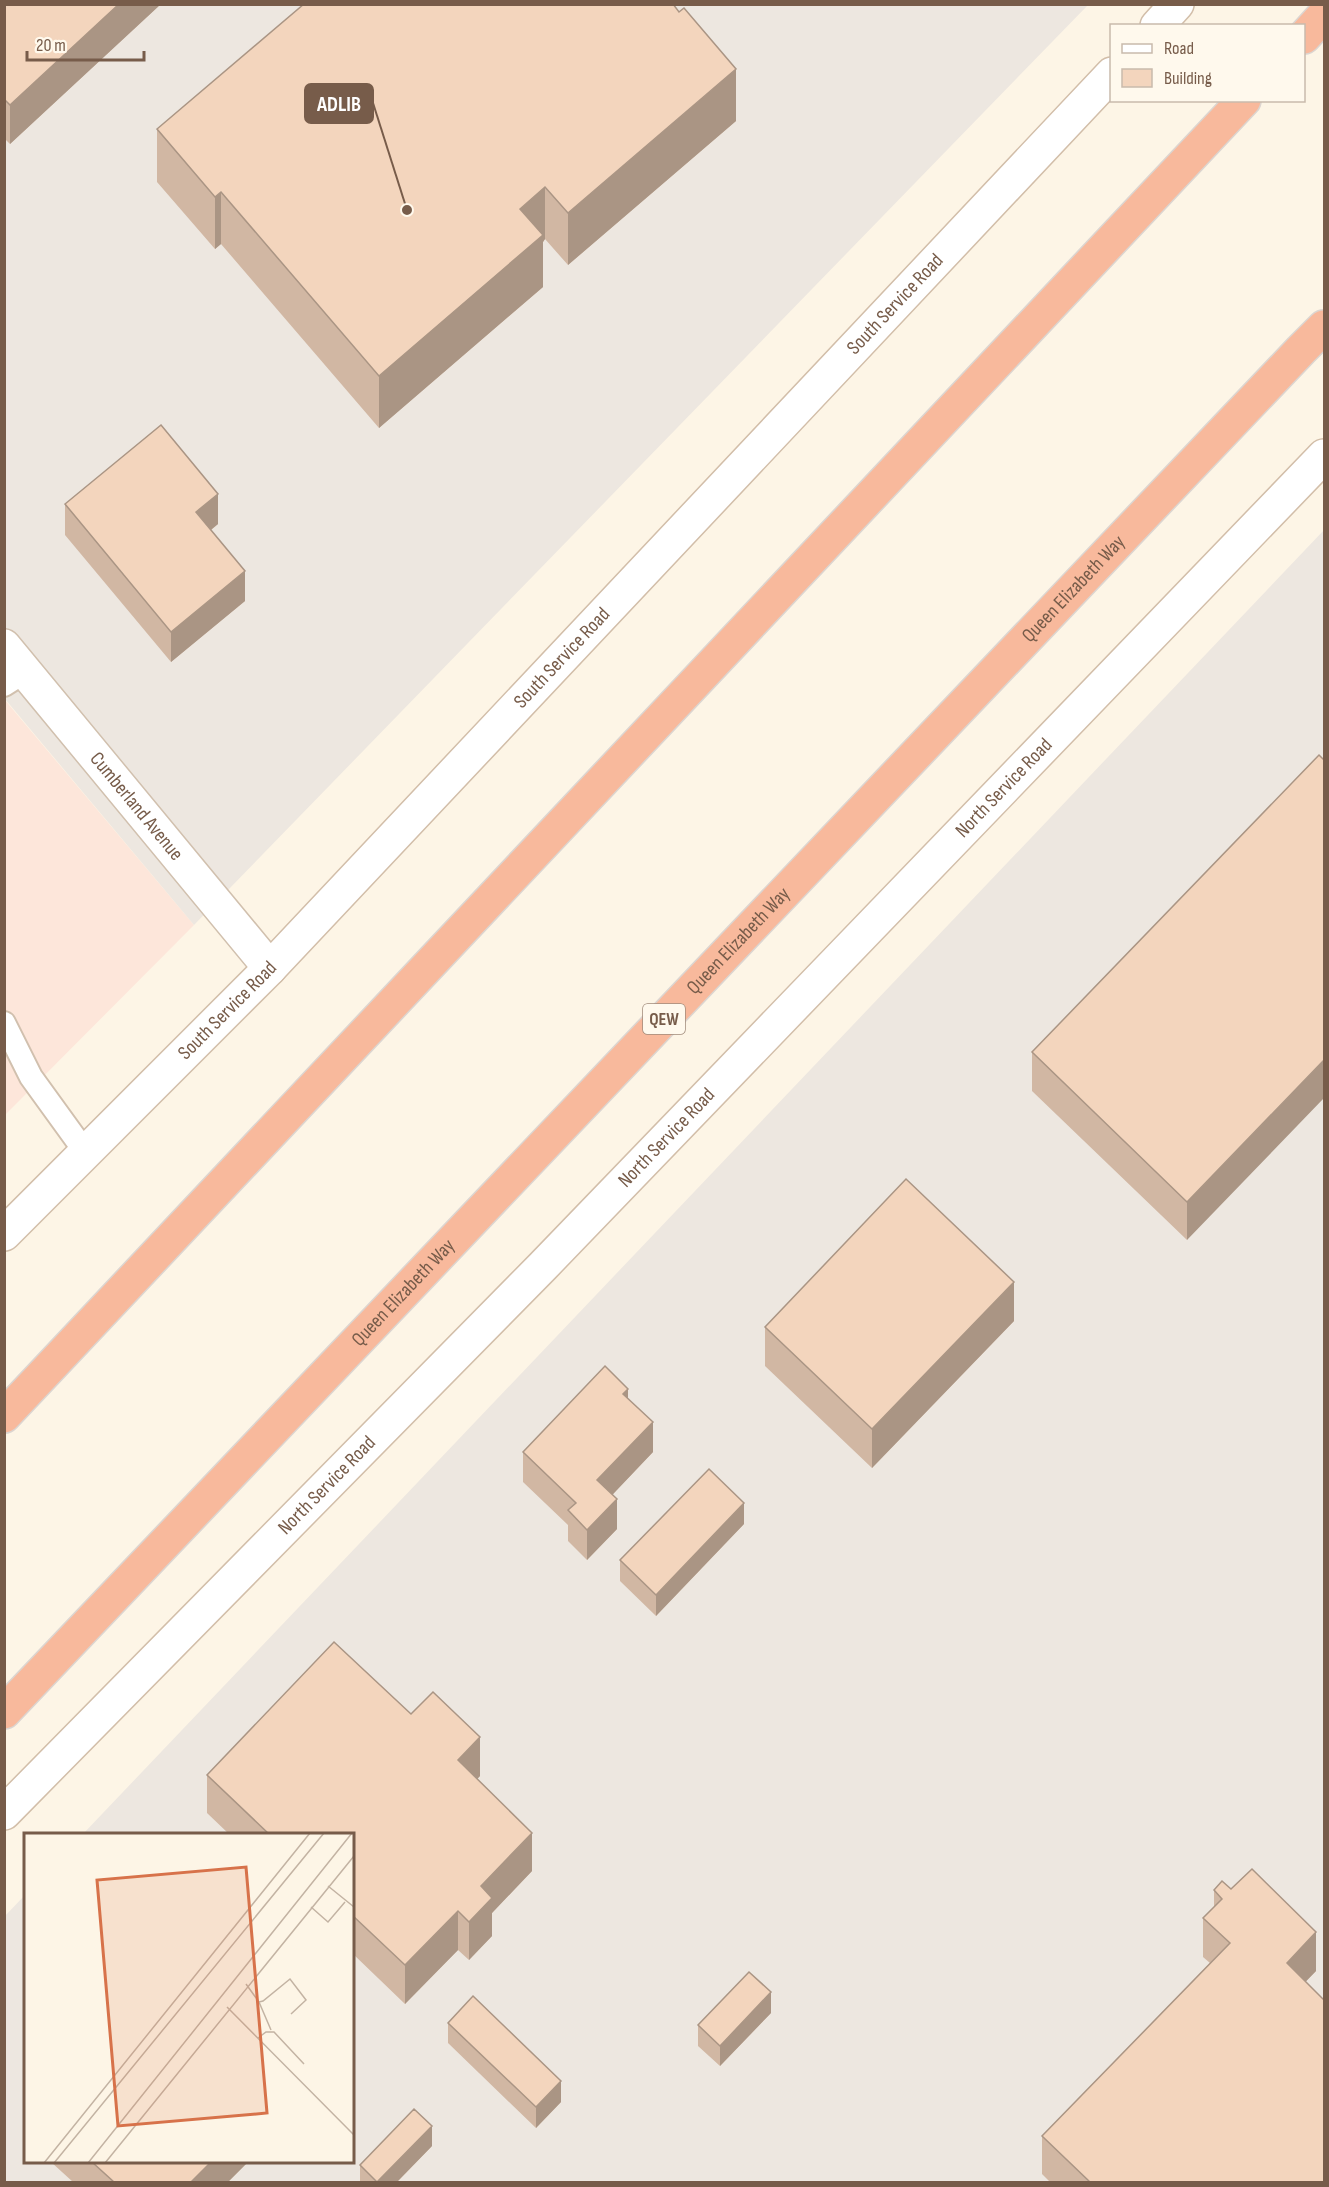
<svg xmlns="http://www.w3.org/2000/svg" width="1329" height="2187" font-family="'Sofia Sans Condensed',sans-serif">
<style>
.commercial{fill:#fde6da}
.industrial{fill:#ede7e0}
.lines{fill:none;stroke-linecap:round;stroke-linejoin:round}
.lane-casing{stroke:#d1c0ae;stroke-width:26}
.street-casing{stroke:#d1c0ae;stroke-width:36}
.secondary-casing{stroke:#d2bea9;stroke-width:36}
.highway-casing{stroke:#dcd5d0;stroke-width:36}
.lane{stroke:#fff;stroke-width:22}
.street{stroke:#fff;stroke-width:33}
.secondary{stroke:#fff;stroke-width:33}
.highway{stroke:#f8b99c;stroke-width:33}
.wall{fill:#d1b7a3}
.shaded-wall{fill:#aa9584}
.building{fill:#f3d5bd;stroke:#aa9584;stroke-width:1.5}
.labels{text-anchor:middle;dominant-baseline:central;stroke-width:6;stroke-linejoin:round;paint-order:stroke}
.shield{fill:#fff9ed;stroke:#a08b7b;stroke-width:1.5}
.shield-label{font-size:18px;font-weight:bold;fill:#775c4a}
.street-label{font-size:20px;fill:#775c4a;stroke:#fff9ed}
.inset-road{fill:none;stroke:#c3b3a3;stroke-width:1.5}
.view{fill:#d7724a;fill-opacity:0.15;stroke:#d7724a;stroke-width:3}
.inset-edge{fill:none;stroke:#775c4a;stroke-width:3}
.leader{fill:none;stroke:#775c4a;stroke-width:2}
.callout-dot{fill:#775c4a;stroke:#fff9ed;stroke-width:2}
.callout{fill:#775c4a;stroke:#775c4a;stroke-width:2}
.callout-label{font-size:21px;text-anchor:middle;font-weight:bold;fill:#fff}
</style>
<rect width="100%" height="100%" fill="#fdf5e6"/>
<!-- commercial -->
<path class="commercial" d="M4,699l190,226 -189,190h-1z"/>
<!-- industrial -->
<path class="industrial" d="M4,5h1084l-894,920 -189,-226z
M1324,530v1652h-1319l-1,-265 21,-22 1,267h326v-328h-269z"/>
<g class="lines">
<defs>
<path id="lane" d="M4,685l22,-14
M4,1023l27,54 55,76"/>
<g id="street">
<path id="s1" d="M4,646l266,322"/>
</g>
<g id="secondary">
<path d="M1157,26l20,-22"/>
<path id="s2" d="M4,1234l266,-266 842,-894"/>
<path id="s3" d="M4,1813l539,-547 781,-810"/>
</g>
<g id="highway">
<path d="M1304,37l20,-22"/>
<path d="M4,1416l1240,-1316"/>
<path id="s4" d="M4,1712l1297,-1362 23,-23"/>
</g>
</defs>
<!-- lane casing -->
<use href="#lane" class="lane-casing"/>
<!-- street casing -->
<use href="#street" class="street-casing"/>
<!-- secondary casing -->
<use href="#secondary" class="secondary-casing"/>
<!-- highway casing -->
<use href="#highway" class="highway-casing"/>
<!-- lane -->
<use href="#lane" class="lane"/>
<!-- street -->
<use href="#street" class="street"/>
<!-- secondary -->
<use href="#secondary" class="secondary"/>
<!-- highway -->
<use href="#highway" class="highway"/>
</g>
<!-- wall -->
<path class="wall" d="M4,4h157l-151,140 -6,-6z
M736,121l-168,144 -23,-26 -2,3v45l-164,141 -158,-184 -6,5 -58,-67v-53z
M65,504l153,20 -7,6 34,71 -74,61 -106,-127z
M1319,755l-132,485 -155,-149v-39z
M1014,1321l-142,147 -107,-102v-39z
M628,1398l25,54 -41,43 5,34 -30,31 -19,-19v-16l-45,-43v-30z
M744,1524l-88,92 -36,-35v-21z
M411,1714l69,62 -3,3 55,92 -40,42v23l-23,24 -11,-10 -53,54 -53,-51v-119h-123l-22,-21v-38z
M1214,1890l102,81 -10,10 18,201h-274l-8,-8v-38l168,-173 -7,-6v-39l11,-10z
M771,2013l-51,53 -22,-20v-21z
M448,2023l113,79 -25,26 -88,-85z
M26,2095v42l-2,-1v-39z
M432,2146l-35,36h-37v-17z
M51,2162h197l-20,20h-155z"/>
<!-- shaded-wall -->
<path class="shaded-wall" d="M119,4h42l-151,140v-39z
M736,69v52l-168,144v-52z
M545,187v52l-2,3v45l-164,141v-52l141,-167z
M221,192v52l-6,5v-52z
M218,494v30l-22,18v-30z
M245,571v30l-74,61v-30z
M1324,1060v38l-137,142v-38z
M1014,1282v39l-142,147v-39z
M628,1389v30l-5,-25z
M653,1422v30l-56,59v-31z
M617,1499v30l-30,31v-30z
M744,1503v21l-88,92v-21z
M480,1737v39l-22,23v-39z
M532,1833v38l-40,42v23l-23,24v-38l12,-36z
M458,1911v39l-53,54v-39z
M1316,1932v39l-29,30v-38z
M771,1992v21l-51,53v-20z
M561,2081v21l-25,26v-21z
M432,2126v20l-35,36h-20z
M211,2162h37l-20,20h-37z"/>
<!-- building -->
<path class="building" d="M4,4h115l-109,101 -6,-6z
M304,4h369l6,8 5,-4 52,61 -168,144 -23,-26 -25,22 23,26 -164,141 -158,-184 -6,5 -58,-68z
M161,425l57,69 -22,18 49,59 -74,61 -106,-128z
M1319,755l5,5v300l-137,142 -155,-150z
M906,1179l108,103 -142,147 -107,-102z
M605,1366l23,23 -5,5 30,28 -56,58 20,19 -30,31 -19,-20 8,-7 -53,-51z
M709,1469l35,34 -88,92 -36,-35z
M334,1642l77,72 22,-22 47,45 -22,23 74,73 -51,53 11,12 -23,24 -11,-11 -53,54 -53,-50v-81h-83l-62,-59z
M1252,1869l64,63 -29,31 37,37v182h-234l-48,-46 188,-193 -27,-25 19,-19 -8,-9 8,-9 9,8z
M749,1972l22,20 -51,54 -22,-21z
M473,1996l88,85 -25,26 -88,-84z
M414,2109l18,17 -55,56 -17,-17z
M92,2162h119l-20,20h-77z"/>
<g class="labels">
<!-- shield labels -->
<rect class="shield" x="643" y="1004" width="42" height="30" rx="4.5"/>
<g class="shield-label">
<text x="664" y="1019">QEW</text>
</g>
<!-- street labels -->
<g class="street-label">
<text stroke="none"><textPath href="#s2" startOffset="1288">South Service Road</textPath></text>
<text stroke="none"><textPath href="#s4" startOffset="1551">Queen Elizabeth Way</textPath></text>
<text stroke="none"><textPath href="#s2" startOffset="802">South Service Road</textPath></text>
<text stroke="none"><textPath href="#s3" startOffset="1432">North Service Road</textPath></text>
<text stroke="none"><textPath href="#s1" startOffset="208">Cumberland Avenue</textPath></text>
<text stroke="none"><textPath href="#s4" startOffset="1065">Queen Elizabeth Way</textPath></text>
<text stroke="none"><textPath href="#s2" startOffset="316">South Service Road</textPath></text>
<text stroke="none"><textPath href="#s3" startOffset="946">North Service Road</textPath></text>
<text stroke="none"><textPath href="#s4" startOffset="579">Queen Elizabeth Way</textPath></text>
<text stroke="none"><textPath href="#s3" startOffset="460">North Service Road</textPath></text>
</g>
</g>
<!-- overview -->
<g transform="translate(24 1833)">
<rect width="330" height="330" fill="#fdf5e6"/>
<path class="inset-road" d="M304,53l26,21M287,74l17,15 17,-20M222,151l13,18 4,-1 27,-22 16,21 -15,14M235,169l12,28M203,174l127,128M234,205l8,-6h8l30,32M20,330l266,-330M30,330l270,-330M64,330l264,-330M81,330l249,-307"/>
<path class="view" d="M222,34l21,246 -149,13 -21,-246z"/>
<rect width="330" height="330" class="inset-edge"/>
</g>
<!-- callouts -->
<path class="leader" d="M407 210L373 103"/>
<circle class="callout-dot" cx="407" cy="210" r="6"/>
<rect class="callout" x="305" y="84" width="68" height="39" rx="6"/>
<g class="callout-label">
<text x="339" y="111">ADLIB</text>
</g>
<!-- border -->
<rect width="1329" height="2187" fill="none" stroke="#775c4a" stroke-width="12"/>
<!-- legend -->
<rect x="1110" y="24" width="195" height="78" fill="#fff9ed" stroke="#c9baac" stroke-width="1.5"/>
<rect x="1122" y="44" width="30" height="9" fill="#ffffff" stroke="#c9baac" stroke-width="1.5"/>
<text x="1164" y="54" font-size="18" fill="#775c4a">Road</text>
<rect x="1122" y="69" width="30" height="18" fill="#f3d5bd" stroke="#c9baac" stroke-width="1.5"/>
<text x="1164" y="84" font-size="18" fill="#775c4a">Building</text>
<!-- scale -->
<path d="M27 51v9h117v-9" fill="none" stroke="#775c4a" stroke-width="3"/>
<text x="36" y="51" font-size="18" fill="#775c4a" stroke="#fff9ed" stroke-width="4.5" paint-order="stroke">20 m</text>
</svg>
